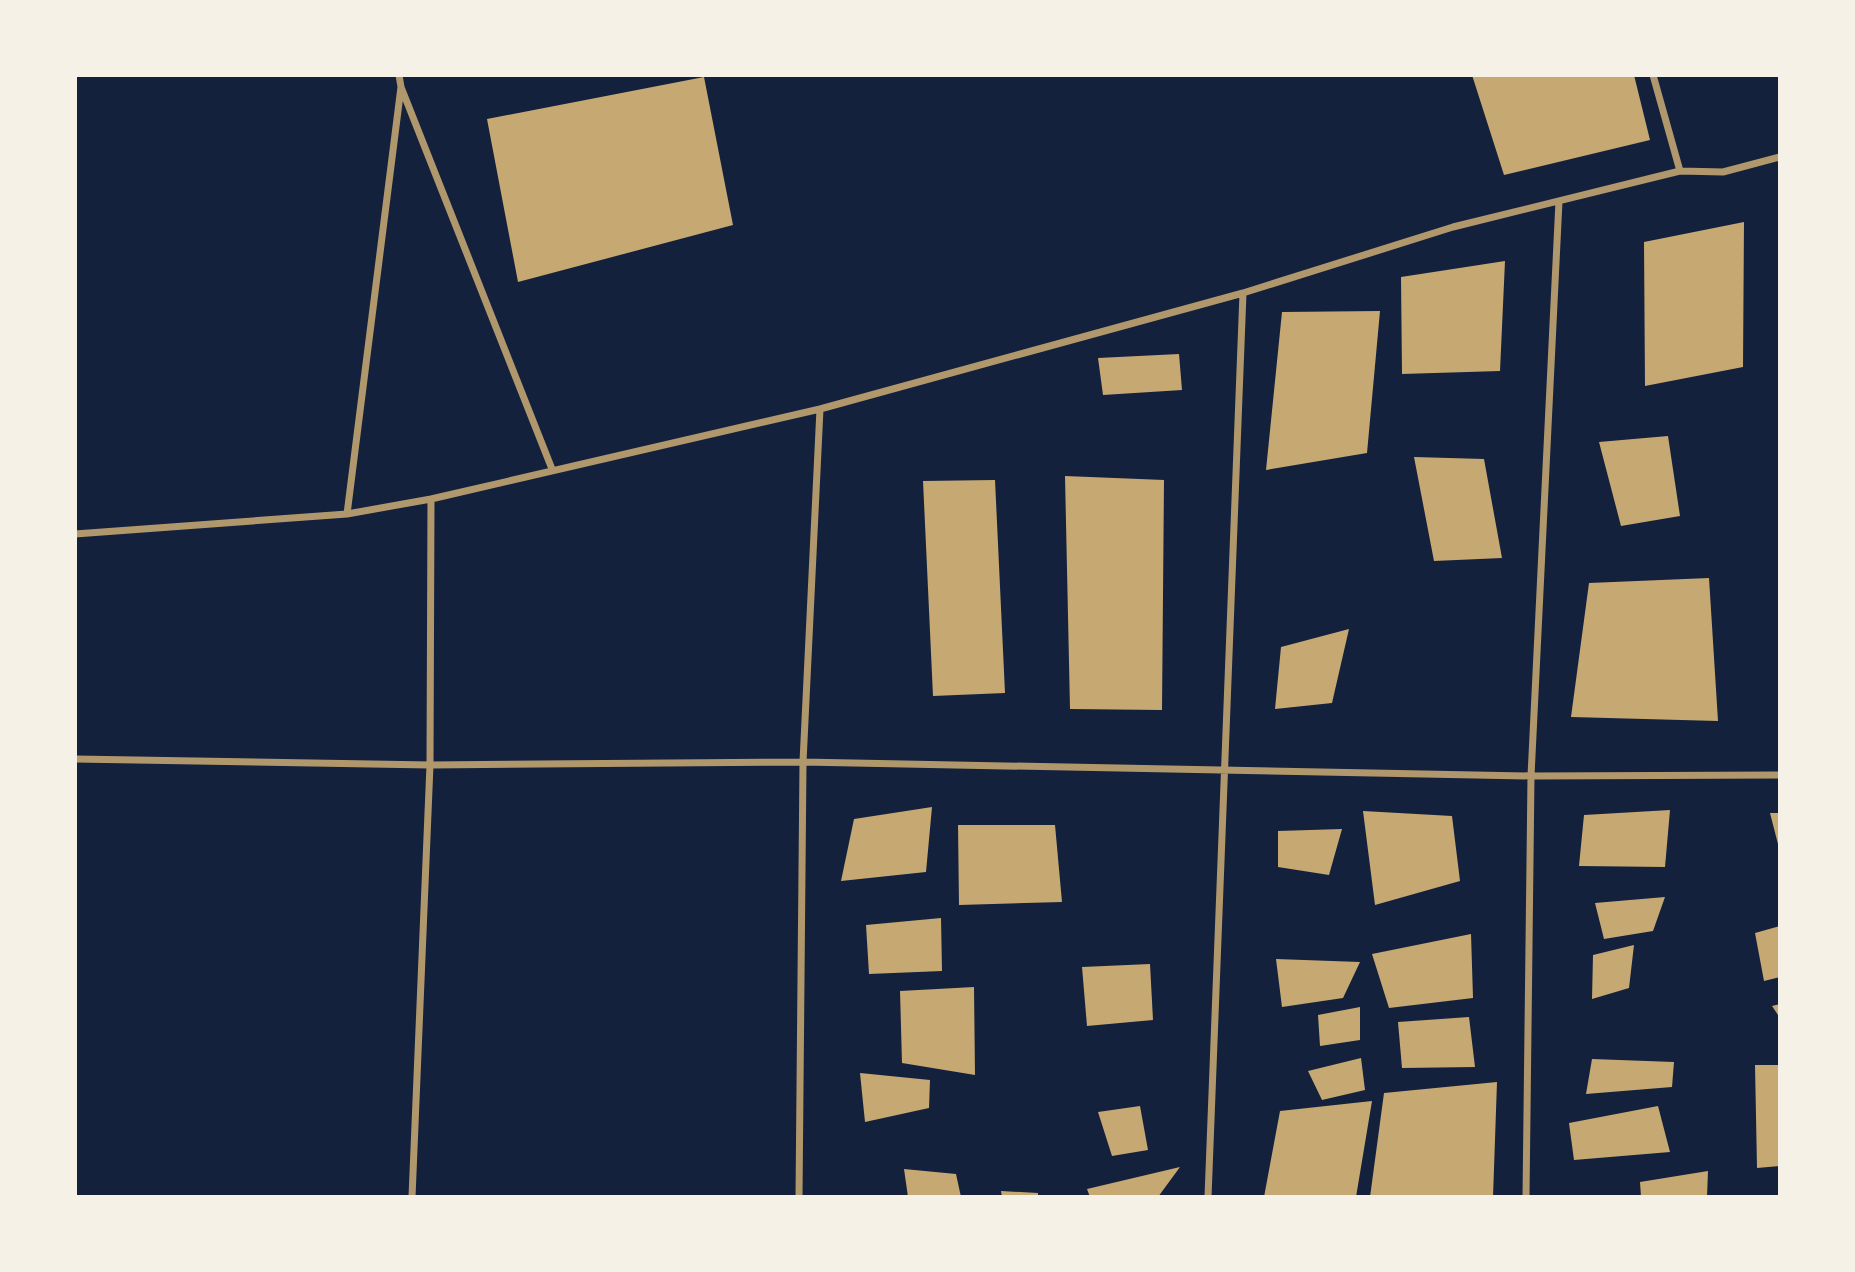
<svg xmlns="http://www.w3.org/2000/svg" width="1855" height="1272" font-family="'IBM Plex Sans',sans-serif">
<style>
.building{fill:#c6a872}
.lines{fill:none;stroke-linecap:round;stroke-linejoin:round}
.minor{stroke:#b1986c;stroke-width:7}
</style>
<rect width="100%" height="100%" fill="#14213d"/>
<!-- building -->
<path class="building" d="M1472,75h162l16,65 -146,35z
M704,77l29,148 -215,57 -31,-163z
M1744,222l-1,145 -98,19 -1,-144z
M1505,261l-5,110 -98,3 -1,-97z
M1380,311l-13,142 -101,17 16,-158z
M1179,354l3,36 -79,5 -5,-37z
M1668,436l12,80 -59,10 -22,-84z
M1414,457l70,2 18,99 -68,3z
M1065,476l99,4 -2,230 -92,-1z
M995,480l10,213 -72,3 -10,-215z
M1709,578l9,143 -147,-4 18,-134z
M1349,629l-17,74 -57,6 6,-62z
M932,807l-6,65 -85,9 13,-62z
M1670,810l-5,57 -86,-1 5,-51z
M1363,811l89,5 8,65 -85,24z
M1770,813h10v35h-1z
M958,825h97l7,77 -103,3z
M1342,829l-13,46 -51,-8v-36z
M1665,897l-12,34 -49,8 -9,-36z
M941,918l1,53 -73,3 -3,-49z
M1780,926v51l-16,4 -9,-48z
M1471,934l2,64 -84,10 -17,-54z
M1634,945l-5,43 -37,11 1,-44z
M1276,959l84,3 -17,36 -61,9z
M1150,964l3,56 -66,6 -5,-59z
M974,987l1,88 -73,-12 -2,-72z
M1780,1004v14l-8,-12z
M1360,1007v33l-40,6 -2,-31z
M1469,1017l6,50 -73,1 -4,-46z
M1361,1058l4,32 -43,10 -14,-29z
M1592,1059l82,3 -2,25 -86,7z
M1755,1065h25v101l-23,2z
M860,1073l70,7 -1,28 -64,14z
M1497,1082l-4,115h-123l14,-104z
M1372,1101l-16,96h-92l16,-86z
M1140,1106l8,44 -36,6 -14,-44z
M1658,1106l12,46 -96,8 -5,-37z
M1180,1167l-22,30h-68l-3,-8z
M904,1169l52,5 5,23h-53z
M1708,1171l-1,26h-66l-1,-15z
M1001,1191l37,2v4h-36z"/>
<g class="lines">
<!-- minor -->
<path class="minor" d="M399,75l2,12 151,382
M1653,75l27,96
M347,514l54,-427
M75,534l272,-20 84,-15 389,-90 423,-116 210,-66 227,-56 43,1 57,-15
M75,759l355,6 373,-3 728,14 249,-1
M412,1197l18,-432 1,-266
M799,1197l4,-435 17,-353
M1208,1197l35,-904
M1526,1197l5,-421 28,-575"/>
</g>
<!-- border -->
<rect width="1855" height="1272" fill="none" stroke="#f6f1e7" stroke-width="154"/>
</svg>
